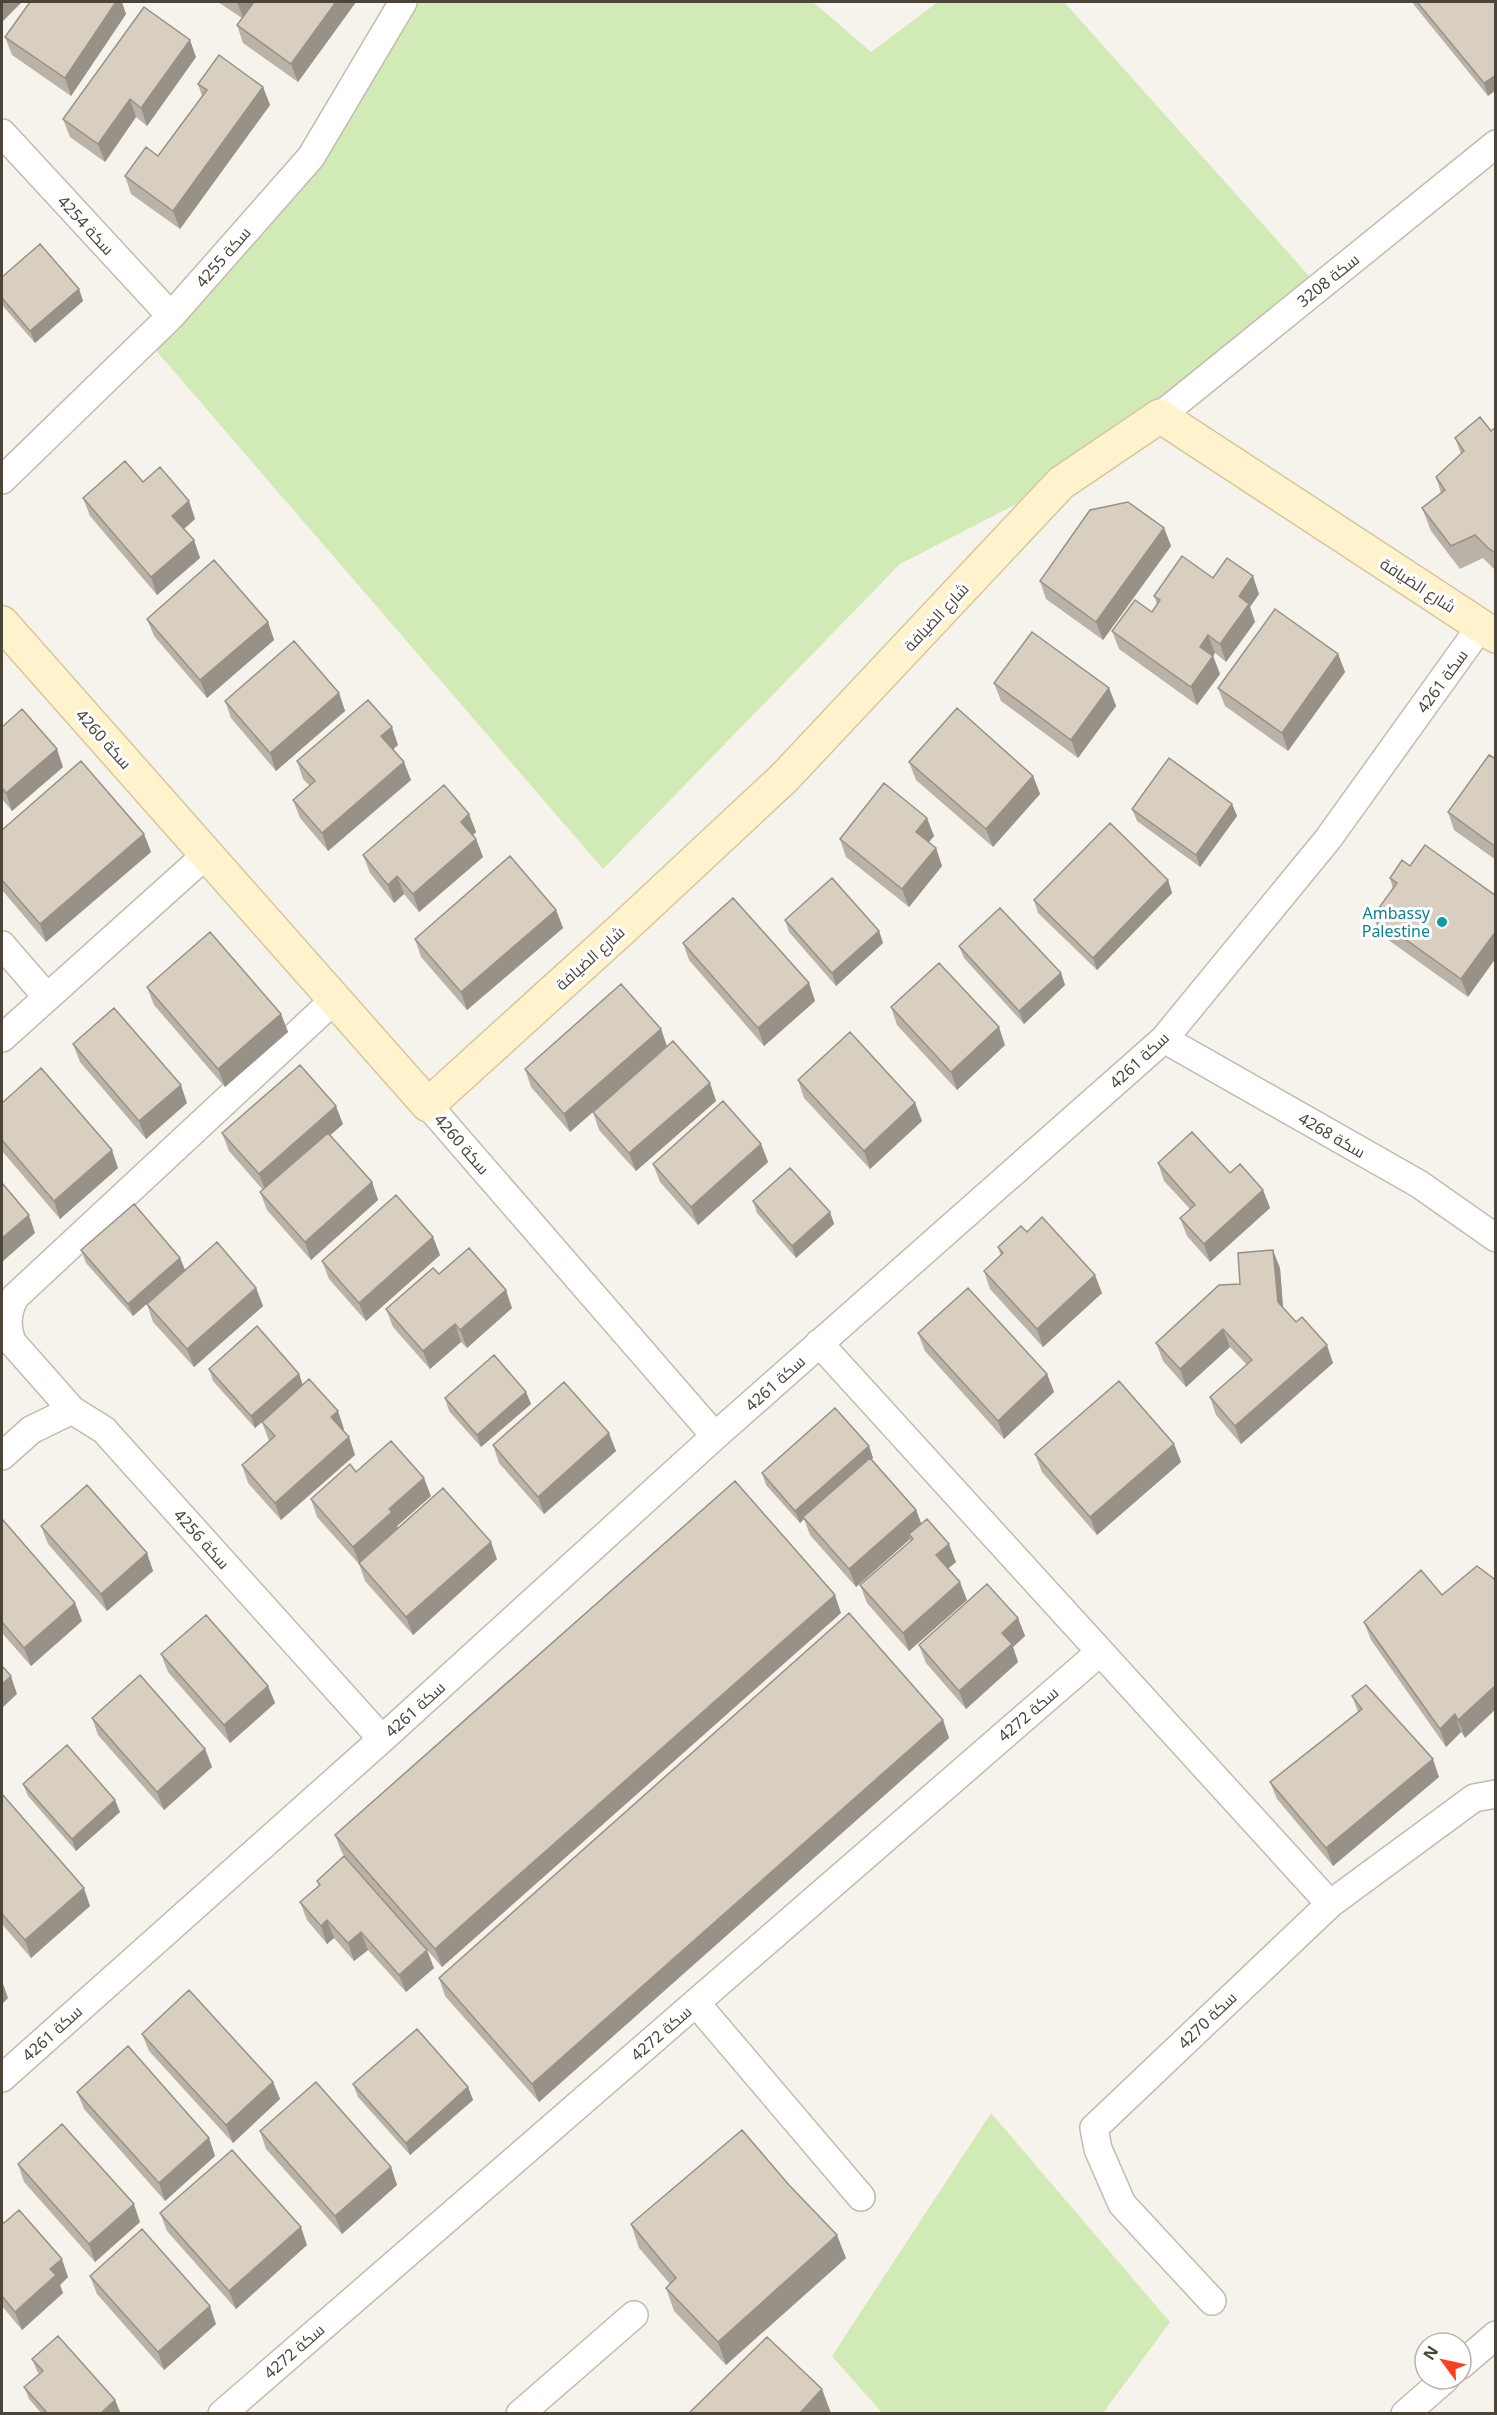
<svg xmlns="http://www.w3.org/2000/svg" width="1497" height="2415" font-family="'Noto Sans',Cairo,sans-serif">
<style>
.green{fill:#d2eab5}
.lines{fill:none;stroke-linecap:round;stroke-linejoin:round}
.street-casing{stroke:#c2bbae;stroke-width:30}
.secondary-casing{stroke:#d6c79b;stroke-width:36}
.street{stroke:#fff;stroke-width:27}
.secondary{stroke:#fff3cd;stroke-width:33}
.wall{fill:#bab2a6}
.shaded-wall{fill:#979187}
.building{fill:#d8cfc1;stroke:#979187;stroke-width:1.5}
.culture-dot{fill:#0f9aa8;stroke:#fff;stroke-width:2}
.labels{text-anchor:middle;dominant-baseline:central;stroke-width:6;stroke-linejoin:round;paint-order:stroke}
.street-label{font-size:16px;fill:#4b4439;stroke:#fff}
.culture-label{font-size:16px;fill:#0d838f;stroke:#fff;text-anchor:end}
</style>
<rect width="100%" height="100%" fill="#f6f3ec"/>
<!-- green -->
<path class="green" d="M405,2h408l58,50 67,-50h126l254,284 -257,195 -161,83 -297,305 -450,-522 159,-190z
M991,2113l179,209 -67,91h-221l-50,-57z"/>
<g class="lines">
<defs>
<path id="street" d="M2,133l169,183
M1160,416l336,-272
M2,480l169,-164 140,-159 92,-155
M2,945l45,52
M2,1038l205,-184
M1164,1039l255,145 77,54
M428,1105l287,331
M819,1343l511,561
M72,1410l-60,-68c-6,-18 -5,-29 3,-45l319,-297
M2,1456l29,-26 41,-20 32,20 278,309
M696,2003l165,194
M2,2078l380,-339 333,-303 449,-397 164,-200 153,-213
M1212,2301l-90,-97 -24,-55 -4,-21 236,-224 144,-106 22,-4
M1461,2365l35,-30
M222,2414l878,-762
M520,2414l114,-99
M1405,2414l40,-35"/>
<path id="secondary" d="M2,623l426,482 194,-176 162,-151 277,-295 99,-67 336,220"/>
</defs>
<!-- street casing -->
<use href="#street" class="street-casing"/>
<!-- secondary casing -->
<use href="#secondary" class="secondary-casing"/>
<!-- street -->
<use href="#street" class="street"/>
<!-- secondary -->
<use href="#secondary" class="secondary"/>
</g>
<!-- wall -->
<path class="wall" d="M218,2h138l-58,80 -55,-39 -6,-18 5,-7z
M1413,2h83l-8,94 -74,-91z
M126,14l-55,82 -59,-41 -7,-18z
M196,57l-49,69 -11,-9 -31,45 -35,-25 -7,-18z
M198,84l65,3 7,18 -90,124 -49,-35 -6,-18 33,-20 44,-60z
M2,277l77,12 4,12 -48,42 -33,-38z
M1496,427v144l-13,-13 -23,11 -29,-38 -9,-23 19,-15 -5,-16 25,-23 -6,-16 36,-7z
M143,482l46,19 6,18 -11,10 10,11 6,18 -43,37 -67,-79 -7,-18z
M1164,528l7,18 -68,94 -57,-41 -6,-18z
M1213,578l46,16 -9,13 5,15 -29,40 -11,-9 -2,3 7,18 -23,31 -78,-56 -7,-18 40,-19 5,-8 -3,-8z
M147,619l121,3 6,18 -67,58 -53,-62z
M1338,654l7,18 -57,79 -63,-45 -7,-18z
M994,683l115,5 7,18 -38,52 -77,-57z
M339,693l6,18 -69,60 -45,-53 -6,-17z
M2,727l61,40 -51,44 -10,-12z
M398,745l-5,4 18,31 -83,71 -28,-33 -7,-18 17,-14 -7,-7 -6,-18z
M1496,759v101l-42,-30 -6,-18z
M909,762l124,14 7,18 -47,53 -77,-67z
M1232,804l5,12 -37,51 -63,-46 -5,-12z
M469,814l7,18 -3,3 3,4 7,18 -64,55 -15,-18 -10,9 -24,-30 -7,-18z
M2,830l142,4 7,18 -105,90 -44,-52z
M934,836l-5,6 7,6 6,18 -33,41 -63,-50 -6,-18z
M1425,845l43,152 -88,-63 -7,-18 20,-27 -3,-11 20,-12z
M1168,880l4,13 -75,77 -59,-57 -4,-13z
M556,910l7,18 -96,82 -46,-53 -6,-18z
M785,920l94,11 4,12 -47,43 -47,-54z
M683,943l126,40 6,18 -51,45 -75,-86z
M959,946l102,27 4,12 -41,39 -60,-66z
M147,987l134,27 7,18 -63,55 -71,-82z
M891,1007l114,38 -48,45 -60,-65z
M661,1029l6,17 43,37 6,18 -80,70 -37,-41 -6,-18 -23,20 -39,-45 -6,-18z
M73,1044l114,59 -41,36 -66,-77z
M798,1080l117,23 7,18 -52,48 -66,-71z
M2,1103l116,65 -58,51 -58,-68z
M343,1124l-13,11 42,47 6,18 -67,60 -44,-50 -7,-18 3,-2 -34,-39 -7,-18z
M761,1144l7,18 -70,63 -38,-43 -7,-18z
M1158,1163l72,10 33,17 7,18 -60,54 -23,-26 -7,-18 10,-9 -26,-28z
M753,1201l77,11 4,12 -38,34 -39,-45z
M1027,1232l75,61 -59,54 -53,-58 -6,-18 17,-15 -3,-9z
M433,1237l7,18 -74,66 -37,-42 -7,-18z
M81,1250l99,8 5,12 -52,46 -47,-53z
M1280,1268l3,40 50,55 -92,81 -25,-29 -6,-18 37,-32 -17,-18 -44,40 -23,-26 -7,-18 84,-59z
M439,1274l73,34 -45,40 -6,-6 -31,27 -37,-42 -7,-18z
M256,1288l7,18 -69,61 -41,-45 -6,-18z
M918,1333l129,41 7,18 -50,47 -79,-88z
M209,1369l90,5 4,11 41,44 -1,1 6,7 6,18 -74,65 -33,-37 -6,-18 27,-24 -7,-19 -7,6 -42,-47z
M526,1392l5,12 -50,43 -32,-36 -4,-13z
M1174,1444l7,18 -84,73 -55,-63 -7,-18z
M493,1445l123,6 -72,63 -45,-51z
M869,1446l4,12 -1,1 44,51 5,13 35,39 -8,6 19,32 -58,51 -42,-48 -7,-18 51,-44 -1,-2 -54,48 -46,-52 -6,-16 -4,4 -34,-38 -4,-12z
M356,1472l75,24 -34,30 1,2 99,31 -84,76 -48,-54 -6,-17 -42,-47 -6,-18z
M2,1519l73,84 7,18 -51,45 -29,-33z
M41,1526l106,27 6,18 -46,40 -59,-67z
M1442,1595l23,143 -4,-6 -15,15 -75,-107 -7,-18z
M841,1613l-399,354 -100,-114 -7,-18z
M1018,1618l7,18 -12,11 5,15 -52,47 -40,-46 -7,-18z
M161,1654l107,32 7,17 -45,40 -62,-71z
M1352,1696l87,81 -106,89 -56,-67 -7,-17 88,-70z
M92,1718l113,31 7,18 -48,43 -66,-75z
M943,1720l6,18 -410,364 -94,-106 -6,-18z
M23,1784l92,16 5,12 -44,39 -48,-55z
M2,1794l88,112 -59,52 -29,-34z
M317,1881l117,87 -28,24 -38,-42 -14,11 -20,-23 -7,6 -20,-24 -7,-18 19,-16z
M142,2034l131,48 7,17 -47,44 -84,-92z
M353,2084l115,3 5,13 -63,55 -52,-58z
M77,2092l132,46 6,18 -50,45 -81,-92z
M260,2131l131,36 6,18 -55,49 -76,-85z
M18,2164l122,58 -45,40 -71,-80z
M160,2213l147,32 -71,64 -69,-78z
M2,2221l66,56 -8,8 3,8 -41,37 -20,-24z
M631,2224l215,34 -120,107 -52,-54 -8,-23 4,-4 -31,-36z
M90,2276l126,48 -52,46 -67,-76z
M32,2359l83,41 5,12 -1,2h-77l-13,-15 -5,-12 15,-13 -2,-3z"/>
<!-- shaded-wall -->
<path class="shaded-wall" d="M2,2h20l-20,20z
M116,2h6l4,12 -55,82 -6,-18z
M237,2h20l-13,18z
M336,2h20l-58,80 -7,-18z
M190,40l6,17 -49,69 -6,-18z
M1496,75v15l-8,6 -4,-13z
M263,87l7,18 -90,124 -7,-18z
M130,99l6,18 -31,45 -7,-18z
M79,289l4,12 -48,42 -5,-12z
M189,501l6,18 -17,15 -6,-18z
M1164,528l7,18 -68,94 -7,-18z
M194,540l6,18 -43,37 -6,-18z
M1253,576l6,18 -9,13 5,15 -29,40 -6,-18 19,-48z
M268,622l6,18 -67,58 -7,-18z
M1208,635l7,18 -9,12 -6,-18z
M1338,654l7,18 -57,79 -6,-18z
M1213,656l7,18 -23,31 -6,-18z
M1109,688l7,18 -38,52 -7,-18z
M339,693l6,18 -69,60 -6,-18z
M392,727l6,18 -10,9 -7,-18z
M57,749l6,18 -51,44 -6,-18z
M404,762l7,18 -83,71 -6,-18z
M1033,776l7,18 -47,53 -7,-18z
M1232,804l5,12 -37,51 -4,-12z
M469,814l7,18 -8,8 -7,-18z
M927,818l7,18 -12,14 -6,-18z
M144,834l7,18 -105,90 -6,-18z
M476,839l7,18 -64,55 -6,-18z
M936,848l6,18 -33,41 -7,-18z
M397,876l7,18 -10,9 -6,-18z
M1168,880l4,13 -75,77 -4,-12z
M556,910l7,18 -96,82 -6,-18z
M879,931l4,12 -47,43 -4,-13z
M1496,931v27l-28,39 -7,-18z
M1061,973l4,12 -41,39 -5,-13z
M809,983l6,18 -51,45 -6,-18z
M281,1014l7,18 -63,55 -7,-18z
M999,1027l6,18 -48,45 -6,-18z
M661,1029l6,18 -97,85 -6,-18z
M710,1083l6,18 -80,70 -7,-18z
M181,1085l6,18 -41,36 -7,-18z
M915,1103l7,18 -52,48 -6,-18z
M336,1106l7,18 -77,68 -7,-18z
M761,1144l7,18 -70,63 -7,-18z
M112,1150l6,18 -58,51 -6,-18z
M372,1182l6,18 -67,60 -6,-18z
M1263,1190l7,18 -60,54 -6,-18z
M830,1212l4,12 -38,34 -4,-12z
M29,1215l6,18 -33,29v-24z
M433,1237l7,18 -74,66 -7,-18z
M1273,1250l7,18 4,52 -6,-18z
M180,1258l5,12 -52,46 -5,-12z
M1095,1275l7,18 -59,54 -6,-18z
M256,1288l7,18 -69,61 -7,-18z
M506,1290l6,18 -45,40 -7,-18z
M455,1324l6,18 -31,27 -7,-18z
M1223,1329l7,18 -44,40 -6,-18z
M1327,1345l6,18 -92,81 -6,-18z
M299,1374l4,12 -48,42 -4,-12z
M1047,1374l7,18 -50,47 -6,-18z
M526,1392l5,12 -50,43 -4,-12z
M338,1411l6,18 -6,6 -7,-18z
M609,1433l7,18 -72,63 -6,-17z
M349,1437l6,18 -74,65 -6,-17z
M1174,1444l7,18 -84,73 -7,-18z
M869,1446l4,12 -68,61 -2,-2 1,2 -4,4 -5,-12z
M424,1478l7,18 -34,30 2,4 -39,35 -7,-18 36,-38z
M916,1510l7,18 -14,6 1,5 -54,48 -7,-18z
M491,1542l6,17 -84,76 -7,-18z
M949,1544l7,18 -13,11 -7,-18z
M147,1553l6,18 -46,40 -6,-17z
M960,1582l7,18 -58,51 -6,-18z
M835,1595l6,18 -399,354 -7,-18z
M75,1603l7,18 -51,45 -7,-18z
M1018,1618l7,18 -12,11 5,15 -52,47 -7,-18 43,-58z
M11,1676l6,18 -15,14v-24z
M1496,1685v24l-31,29 -7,-18z
M268,1686l7,17 -45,40 -6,-18z
M1455,1714l6,18 -15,15 -6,-18z
M943,1720l6,18 -410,364 -7,-18z
M205,1749l7,18 -48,43 -7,-18z
M1433,1759l6,18 -106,89 -7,-18z
M115,1800l5,12 -44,39 -4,-12z
M84,1888l6,18 -59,52 -6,-18z
M327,1920l7,18 -7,6 -6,-18z
M361,1932l7,18 -14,11 -6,-18z
M427,1950l7,18 -28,24 -7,-17z
M2,1981l6,17 -6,6z
M273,2082l7,17 -47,44 -7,-18z
M468,2087l5,13 -63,55 -4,-12z
M209,2138l6,18 -50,45 -6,-18z
M391,2167l6,18 -55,49 -7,-18z
M134,2204l6,18 -45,40 -6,-18z
M301,2227l6,18 -71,64 -7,-18z
M837,2235l9,23 -120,107 -8,-23z
M62,2259l6,18 -8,8 3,8 -41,37 -7,-18 35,-43z
M210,2306l6,18 -52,46 -6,-18z
M822,2389l9,24 -1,1h-31z
M115,2400l5,12 -1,2h-19z"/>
<!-- building -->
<path class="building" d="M30,2h86l-51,76 -60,-41z
M254,2h82l-45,62 -54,-39z
M1417,2h79v73l-12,8z
M144,7l46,33 -49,68 -11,-9 -32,45 -35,-25z
M219,55l44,32 -90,124 -48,-35 21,-29 12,9 49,-66 -9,-6z
M40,244l39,45 -49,42 -28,-33v-21z
M1480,417l11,14 5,-4v126l-7,-4 -14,-14 -24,11 -29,-38 23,-18 -9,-13 28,-26 -9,-13z
M125,461l18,21 17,-15 29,34 -17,15 22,24 -43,37 -68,-79z
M1128,502l36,26 -68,94 -56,-41 50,-71z
M1182,556l31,22 14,-20 26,18 -14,20 10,8 -29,40 -12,-9 -8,12 13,9 -22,31 -79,-56 23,-31 17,12 8,-12 -6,-4z
M214,560l54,62 -68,58 -53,-61z
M1275,609l63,45 -56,79 -64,-45z
M1032,632l77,56 -38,52 -77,-57z
M294,641l45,52 -69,60 -45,-52z
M368,700l24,27 -11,9 23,26 -82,71 -29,-33 22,-19 -18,-20z
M957,708l76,68 -47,53 -77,-67z
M22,709l35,40 -51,44 -4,-5v-61z
M1489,755l7,4v88l-48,-35z
M1169,758l63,46 -36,51 -64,-46z
M81,761l63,73 -104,90 -38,-44v-50z
M884,783l43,35 -11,14 20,16 -34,41 -62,-50z
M444,785l25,29 -8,8 15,17 -63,55 -16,-18 -9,9 -25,-30z
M1110,823l58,57 -75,78 -59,-58z
M1425,845l71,51v35l-35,48 -88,-63 24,-33 -7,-5 12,-18 8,6z
M510,856l46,54 -95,82 -46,-53z
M832,878l47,53 -47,42 -47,-53z
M733,898l76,85 -51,45 -75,-85z
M1000,908l61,65 -42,38 -60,-65z
M210,932l71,82 -63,55 -71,-82z
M939,963l60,64 -48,45 -60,-65z
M621,984l40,45 -97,85 -39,-45z
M114,1008l67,77 -42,36 -66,-77z
M850,1032l65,71 -51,48 -66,-71z
M673,1041l37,42 -81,70 -36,-41z
M300,1065l36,41 -77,68 -37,-41z
M41,1068l71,82 -58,51 -52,-61v-37z
M723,1101l38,43 -70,63 -38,-43z
M1192,1132l38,41 10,-9 23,26 -59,54 -24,-26 15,-13 -37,-42z
M328,1133l44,49 -67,60 -45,-50z
M790,1168l40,44 -38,34 -39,-45z
M2,1183l27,32 -27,23z
M396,1195l37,42 -74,66 -37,-42z
M134,1204l46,54 -52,46 -47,-54z
M1042,1217l53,58 -58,54 -53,-58 19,-18 -5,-6 23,-21 6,6z
M217,1242l39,46 -69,61 -40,-45z
M469,1248l37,42 -46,40 -5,-6 -32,27 -37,-42 47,-41 6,6z
M1273,1250l5,52 18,20 6,-5 25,28 -92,81 -25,-29 42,-37 -29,-31 -43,40 -24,-26 63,-58 21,-1 -2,-31z
M968,1288l79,86 -49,47 -80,-88z
M257,1326l42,48 -48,42 -42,-47z
M494,1355l32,37 -49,43 -32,-37z
M309,1379l29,32 -7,6 18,20 -74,66 -33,-38 33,-29 -13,-14z
M1119,1381l55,63 -84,73 -55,-63z
M564,1382l45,51 -71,64 -45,-52z
M835,1408l34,38 -74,65 -33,-38z
M391,1441l33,37 -35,31 3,3 -39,35 -42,-48 39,-35 6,8z
M870,1458l46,52 -67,59 -46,-52z
M735,1481l100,114 -400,354 -100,-114z
M87,1485l60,68 -46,41 -60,-68z
M443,1488l48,54 -85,75 -47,-54z
M2,1519l73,84 -51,45 -22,-26z
M927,1519l22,25 -13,11 24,27 -57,51 -43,-48 53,-46 -4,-5z
M1477,1566l16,12 3,4v103l-38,35 -3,-6 -15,15 -76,-107 57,-52 21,25z
M987,1584l31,34 -16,15 10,11 -53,47 -40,-46z
M849,1613l94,107 -411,364 -93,-106z
M206,1615l62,71 -44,39 -63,-71z
M2,1666l9,10 -9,8z
M140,1675l65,74 -48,43 -65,-74z
M1366,1685l67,74 -107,89 -56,-66 92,-73 -10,-13z
M67,1745l48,55 -43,39 -49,-55z
M2,1794l82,94 -59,52 -23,-26z
M344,1856l83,94 -28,25 -38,-43 -13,11 -21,-23 -6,6 -21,-24 20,-17 -3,-4z
M189,1990l84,92 -47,43 -84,-91z
M417,2029l51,58 -62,56 -53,-59z
M128,2046l81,92 -50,45 -82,-91z
M316,2082l75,85 -56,49 -75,-85z
M62,2124l72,80 -45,40 -71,-80z
M742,2130l47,55 48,50 -119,107 -52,-54 10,-10 -45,-54z
M232,2150l69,77 -72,64 -69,-78z
M19,2210l43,49 -12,10 6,6 -41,37 -13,-16v-75l2,2z
M142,2229l68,77 -52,46 -68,-76z
M58,2336l57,64 -15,14h-52l-24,-27 19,-16 -11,-12z
M767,2337l55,52 -23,25h-111z"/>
<!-- markers -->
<circle class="culture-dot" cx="1442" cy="922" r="6"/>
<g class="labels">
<!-- street labels -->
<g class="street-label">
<text transform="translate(86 225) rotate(47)">سكة 4254</text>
<text transform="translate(223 257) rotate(-49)">سكة 4255</text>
<text transform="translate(1328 280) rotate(-39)">سكة 3208</text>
<text transform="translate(1418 585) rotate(33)">شارع الضيافة</text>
<text transform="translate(936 617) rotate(-47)">شارع الضيافة</text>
<text transform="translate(1442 681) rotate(-54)">سكة 4261</text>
<text transform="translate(104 739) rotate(48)">سكة 4260</text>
<text transform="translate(590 958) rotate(-42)">شارع الضيافة</text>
<text transform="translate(1139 1060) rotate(-43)">سكة 4261</text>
<text transform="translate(1332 1135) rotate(30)">سكة 4268</text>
<text transform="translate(462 1144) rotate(49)">سكة 4260</text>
<text transform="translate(775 1383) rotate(-42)">سكة 4261</text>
<text transform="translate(202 1539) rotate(48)">سكة 4256</text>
<text transform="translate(415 1709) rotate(-42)">سكة 4261</text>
<text transform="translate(1028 1714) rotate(-41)">سكة 4272</text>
<text transform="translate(1207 2020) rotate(-44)">سكة 4270</text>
<text transform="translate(52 2033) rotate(-42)">سكة 4261</text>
<text transform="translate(661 2033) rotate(-41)">سكة 4272</text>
<text transform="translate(294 2351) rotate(-41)">سكة 4272</text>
</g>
<!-- culture labels -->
<g class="culture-label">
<text x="1430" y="913">Ambassy<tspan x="1430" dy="18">Palestine</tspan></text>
</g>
</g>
<!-- border -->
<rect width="1497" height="2415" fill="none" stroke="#4b4439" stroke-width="6"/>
<!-- north arrow -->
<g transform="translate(1443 2361) rotate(303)"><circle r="28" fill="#ffffff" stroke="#b7b4b0" stroke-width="1.5"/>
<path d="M0-4.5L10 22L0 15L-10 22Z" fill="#fc3f1d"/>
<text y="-9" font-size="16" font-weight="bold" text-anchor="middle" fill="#4b4439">N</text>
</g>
</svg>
